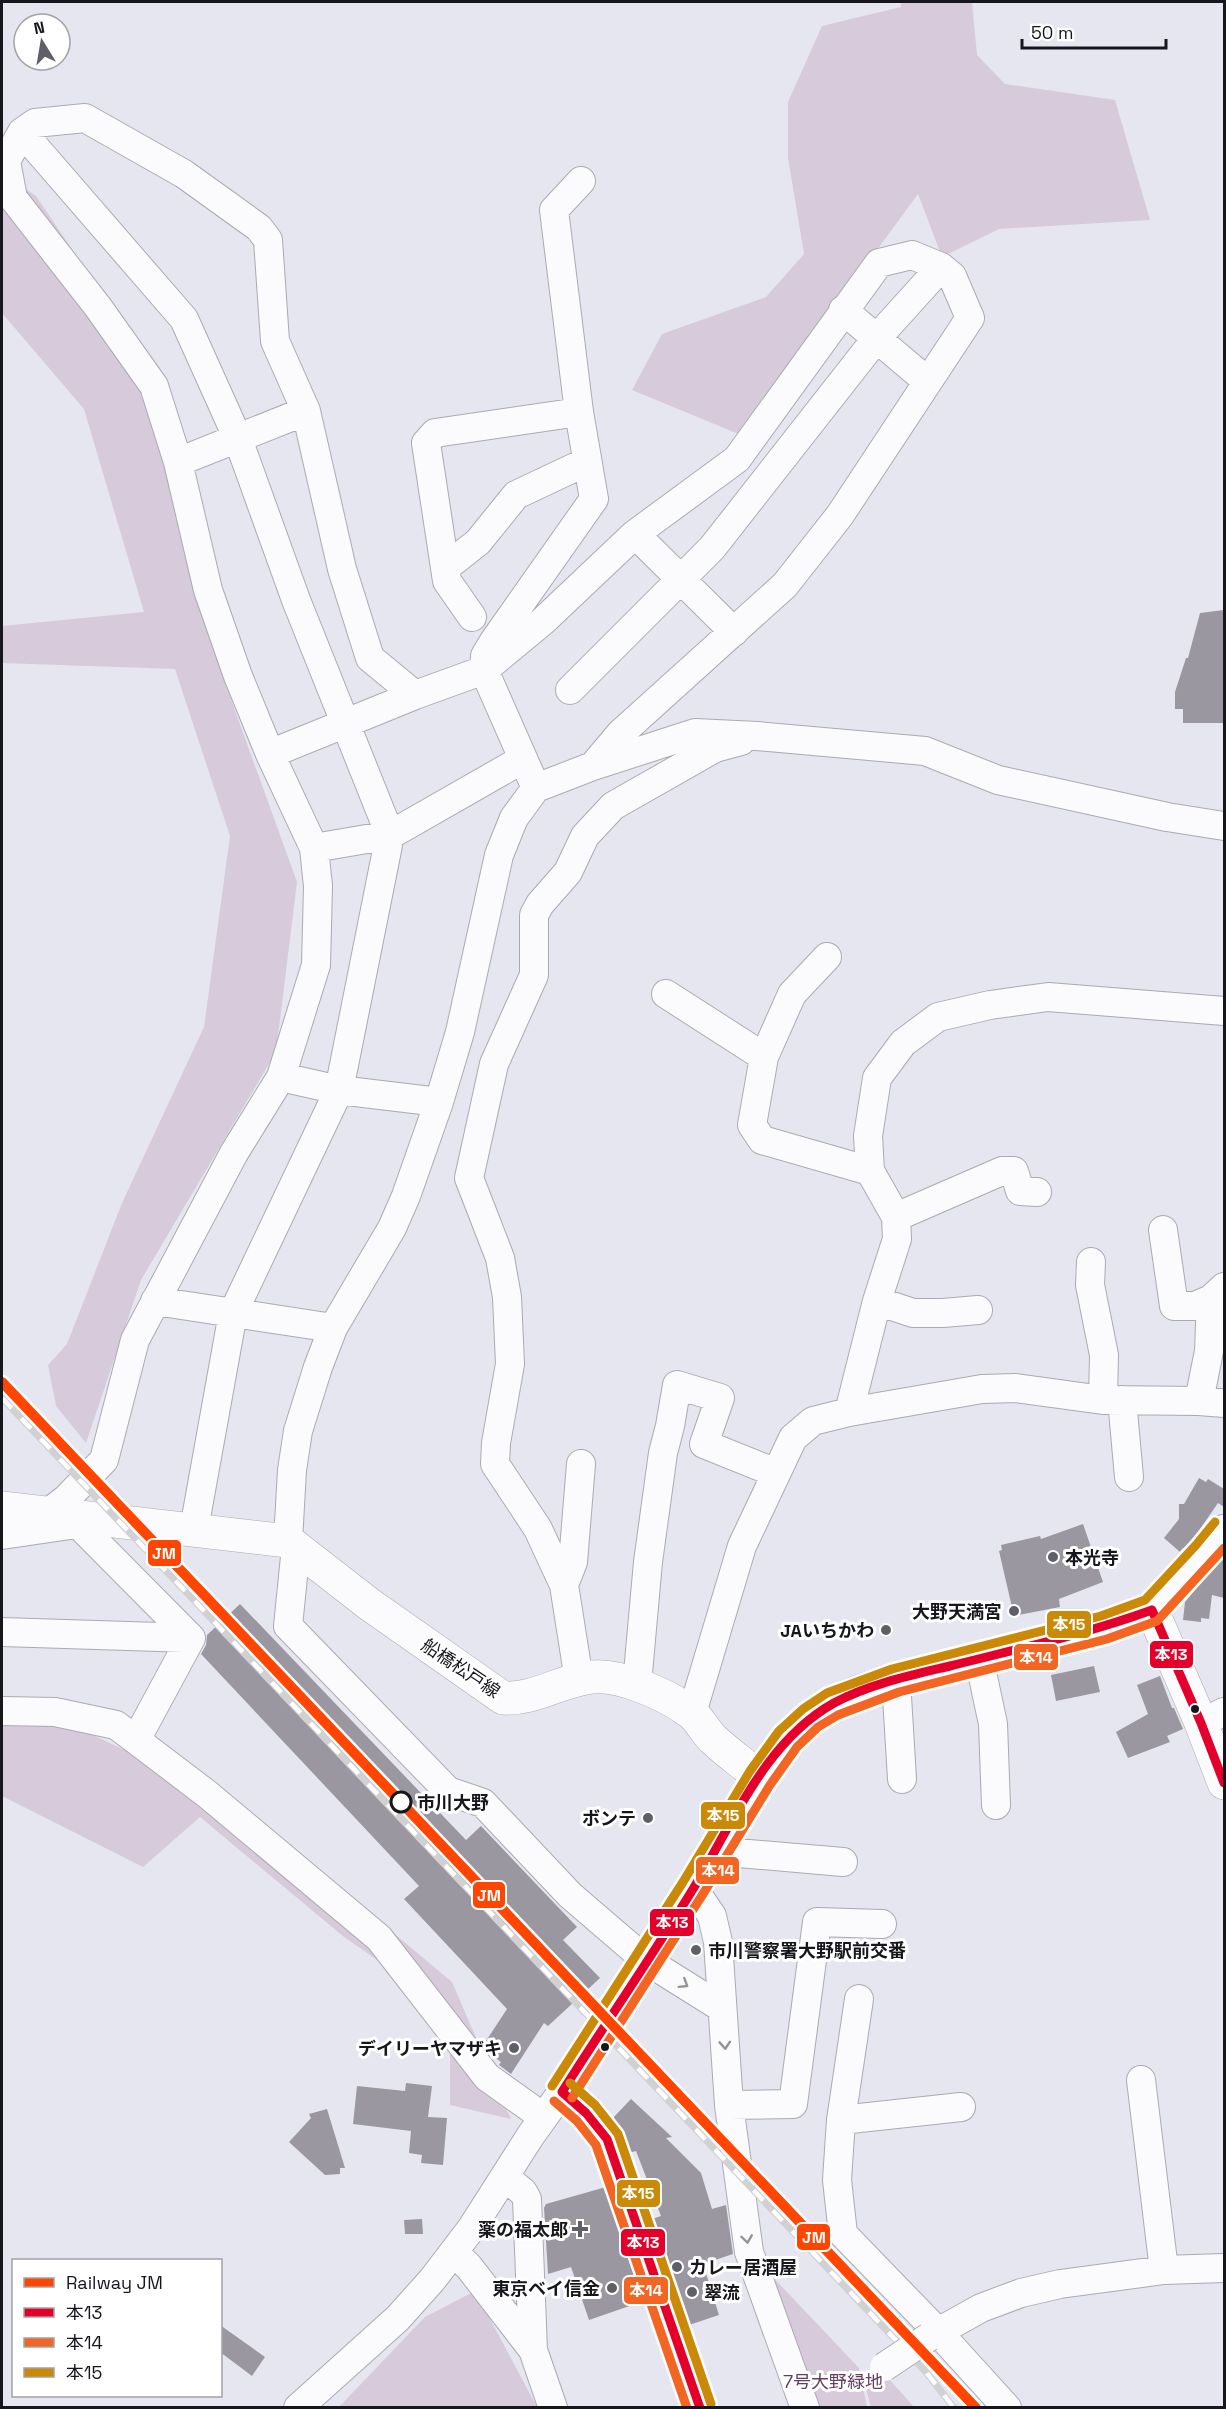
<svg xmlns="http://www.w3.org/2000/svg" width="1226" height="2409" font-family="'Space Grotesk','Noto Sans JP',sans-serif">
<style>
.green{fill:#d7cada}
.building{fill:#9a97a1}
.lines{fill:none;stroke-linecap:round;stroke-linejoin:round}
.minor-casing{stroke:#aaaab2;stroke-width:30}
.major-casing{stroke:#aaaab2;stroke-width:34}
.minor{stroke:#fbfbfd;stroke-width:28}
.major{stroke:#fbfbfd;stroke-width:33}
.rail-casing{stroke:#d1d1d3;stroke-width:7}
.rail{stroke:#fff;stroke-width:4.5;stroke-dasharray:14;stroke-linecap:butt}
.minor-bridge-casing{stroke:#aaaab2;stroke-width:30;stroke-linecap:butt}
.minor-bridge{stroke:#fbfbfd;stroke-width:28}
.bus-1-casing{stroke:#fff;stroke-width:14}
.bus-2-casing{stroke:#fff;stroke-width:14}
.bus-3-casing{stroke:#fff;stroke-width:14}
.bus-1{stroke:#e4002b;stroke-width:9}
.bus-2{stroke:#f26522;stroke-width:9}
.bus-3{stroke:#ca8906;stroke-width:9}
.rail-1-casing{stroke:#fff;stroke-width:15}
.rail-1{stroke:#ff4500;stroke-width:10}
.oneway{stroke:#949498}
.poi-dot{fill:#5f5f67;stroke:#fff;stroke-width:2}
.bus-dot{fill:#16161d;stroke:#fff;stroke-width:2}
.stop-dot{fill:#fff;stroke:#16161d;stroke-width:3}
.labels{text-anchor:middle;dominant-baseline:central;stroke-width:6;stroke-linejoin:round;paint-order:stroke}
.poi-label{font-size:18px;font-weight:bold;fill:#16161d;stroke:#fff;text-anchor:end}
.street-label{font-size:18px;fill:#16161d;stroke:#fff}
.stop-label{font-size:18px;font-weight:bold;fill:#16161d;stroke:#fff;text-anchor:start}
.park-label{font-size:18px;fill:#653e60;stroke:#fff}
.line-badge{stroke:#fff;stroke-width:2}
.badge-label{font-size:16px;text-anchor:middle;font-weight:bold;fill:#fff}
</style>
<rect width="100%" height="100%" fill="#e6e6f1"/>
<!-- green -->
<path class="green" d="M901,2h71l5,53 28,29 110,16 35,120 -151,9 -57,28 -24,-63 -177,241 -109,-45 30,-56 104,-37 38,-43 -16,-96v-56l34,-76 79,-19z
M2,173l34,23 133,197 -6,70 57,206 77,213 -21,170 -135,228 -55,163 -30,-37 -8,-41 19,-21 55,-141 82,-176 26,-191 -55,-167 -173,-6v-37l142,-14 -60,-203 -82,-96z
M2,1718l59,2 180,85 211,177 59,137 -61,-14v-95l-106,-73 -144,-120 -57,50 -141,-71z
M767,2271l92,97 8,39h-53z
M475,2291l62,116 -199,1 87,-91z
M888,2378l26,29h-43l-5,-18z"/>
<!-- building -->
<path class="building" d="M1224,610v113h-41v-14h-8v-17l11,-34h2l12,-45z
M1199,1478l7,4 2,-3 16,10v18l-6,-4 -31,45h-4l-3,4 -16,-14 15,-19v-15h5z
M1083,1524l20,58 -44,17 1,8 -46,9 -15,-65 3,-1 -1,-5 39,-9 1,3z
M1224,1555v43l-12,-3 -3,24 -8,-1v4l-18,-2 2,-18z
M240,1604l226,236 15,-14 96,101 -14,13 37,38 -52,48 -4,-3 -33,51 -12,-9 2,-3 -11,-8 3,-4 -9,-6 23,-35 -103,-110 15,-13 -218,-232 5,-9 1,-10z
M1094,1666l6,26 -44,9 -5,-26z
M1160,1676l12,32h2l9,21 -16,7 3,6 -42,16 -12,-26 32,-18 -11,-29z
M406,2083l26,3 -4,31 19,1 -4,47 -22,-2 1,-8 -13,-2 2,-22 -58,-7 4,-38 48,5z
M631,2099l41,38 -6,1 35,35 11,36 14,-4 7,49 -30,10 16,51 -30,10 -37,-106 9,-3 -25,-65 -7,2 -7,-20 -9,-15z
M327,2109l18,59h-5v6l-15,1 -36,-33 22,-24 -2,-4z
M606,2187l38,114 -55,19 -18,-53 -23,7 -4,-66 2,-4z
M422,2219l1,15h-18l-1,-14z
M220,2325l45,32 -13,19 -32,-24z"/>
<g class="lines">
<defs>
<path id="minor" d="M22,132l162,187 54,120 58,161 94,235 -51,255 -106,223 -39,216
M843,310l84,71
M178,462l128,-51
M635,534l99,98
M445,568l33,-26 38,-47 70,-33
M472,617l-25,-36 -21,-138 9,-10 144,-21
M570,690l142,-142 164,-209 65,-72
M270,754l145,-59
M536,788l-52,-118 1,-14 9,-15 100,-142 -15,-87 -25,-202 27,-29
M314,848l76,-13 133,-76
M827,957l-35,37 -28,63 -12,68 10,15 108,31
M666,994l98,63
M281,1077l58,13 100,12
M896,1217l106,-46h12l6,20 17,1
M1163,1230l11,76h21l16,-7
M1091,1262l-1,23 14,70 -1,45
M155,1301l178,27
M877,1301l36,12h30l35,-3
M1122,1400l7,77
M1199,1401l10,-50 2,-52 13,-12
M849,1412l28,-111 20,-62 -1,-22 -26,-46 -2,-35 9,-58 26,-35 35,-26 52,-12 58,-8 176,14
M49,1512l17,-13 38,-39 31,-120 99,-187 47,-76 35,-112 2,-79 -4,-38 -44,-94 -32,-78 -30,-86 -30,-128 -24,-76 -56,-79 -85,-109 -7,-37 16,-29 13,-9 50,-5 99,56 75,54 9,12 7,101 31,70 36,158 28,89 45,37 69,-25 58,-48 93,-88 102,-75 142,-196 33,-8 29,12 11,9 18,42 -130,197 -55,70 -165,149 -27,32
M70,1516l121,122 -55,102
M2,1535l75,-11
M288,1541l4,-71 6,-39 20,-64 15,-39 59,-100 14,-32 33,-94 21,-70 39,-177 15,-37 22,-30 57,-22 102,-33 62,3 168,15 73,29 169,37 57,9
M296,1547l-8,79 160,165 35,12 87,92 50,43 27,23 75,47
M564,1585l9,-23 8,-98
M1152,1610l53,-57 19,-24
M2,1632l189,6
M979,1658l14,66 3,81
M579,1680l-15,-95 -26,-56 -43,-65 1,-21 14,-79 -3,-67 -7,-39 -31,-80 25,-114 40,-89v-60l6,-11 28,-32 17,-36 28,-30 102,-58 26,-7
M896,1680l6,99
M637,1684l11,-122 15,-109 7,-27 7,-41 43,13 -16,46 72,29
M2,1711l53,1 61,13 20,15 71,54 172,144 108,139 56,40
M692,1713l50,-167 51,-108 20,-17 36,-9 133,-23 34,-1 87,12 96,1 25,2
M1201,1723l23,-11
M715,1851l128,11
M693,1888l19,28 6,26 11,163 20,147 56,156
M1141,2080l23,190
M562,2092l24,21 21,26 93,269
M729,2105l64,-1 24,-182 65,2
M961,2107l-120,13 -4,60 6,54 95,98 69,76
M841,2120l18,-121
M505,2177l18,15 4,7 6,151 20,58
M454,2252l15,15 64,83
M929,2337l52,-29 40,-15 39,-9 104,-14 60,-2
M298,2408l100,-90 34,-38 39,-51 60,-94 31,-43 131,-204 67,-110"/>
<path id="major" d="M2,1508l286,33 81,63 134,94c33,2 58,-18 89,-21 29,-3 75,18 98,35 10,7 15,20 24,28 14,13 31,25 46,38 15,-22 29,-43 50,-60 32,-26 78,-36 118,-46 74,-20 152,-34 224,-62l49,113 23,60"/>
</defs>
<!-- minor casing -->
<use href="#minor" class="minor-casing"/>
<!-- major casing -->
<use href="#major" class="major-casing"/>
<!-- minor -->
<use href="#minor" class="minor"/>
<!-- major -->
<use href="#major" class="major"/>
<defs>
<path id="rail" d="M2,1398l924,974 28,36"/>
</defs>
<!-- rail casing -->
<use href="#rail" class="rail-casing"/>
<!-- rail -->
<use href="#rail" class="rail"/>
<defs>
<path id="minor-bridge" d="M884,2367l45,-30"/>
</defs>
<!-- minor-bridge casing -->
<use href="#minor-bridge" class="minor-bridge-casing"/>
<!-- minor-bridge -->
<use href="#minor-bridge" class="minor-bridge"/>
<defs>
<path id="bus-1" d="M1152,1610l49,113 23,60
M562,2092c43,-68 89,-134 131,-203 39,-64 71,-147 141,-186 35,-19 78,-28 116,-37 68,-17 136,-32 202,-56
M562,2092l24,21 21,26 93,269"/>
<path id="bus-2" d="M572,2098l131,-204 67,-109 27,-38 21,-20 20,-12 61,-23 208,-53 50,-18 67,-73
M554,2101l23,20 19,24 91,263"/>
<path id="bus-3" d="M570,2083l25,22 23,29 93,270
M552,2086l131,-204 67,-111 29,-40 24,-22 24,-16 65,-24 209,-53 44,-16 51,-55 19,-23"/>
</defs>
<!-- bus-1 casing -->
<use href="#bus-1" class="bus-1-casing"/>
<!-- bus-2 casing -->
<use href="#bus-2" class="bus-2-casing"/>
<!-- bus-3 casing -->
<use href="#bus-3" class="bus-3-casing"/>
<!-- bus-1 -->
<use href="#bus-1" class="bus-1"/>
<!-- bus-2 -->
<use href="#bus-2" class="bus-2"/>
<!-- bus-3 -->
<use href="#bus-3" class="bus-3"/>
<defs>
<path id="rail-1" d="M2,1382l974,1026"/>
</defs>
<!-- rail-1 casing -->
<use href="#rail-1" class="rail-1-casing"/>
<!-- rail-1 -->
<use href="#rail-1" class="rail-1"/>
</g>
<!-- one-way arrows -->
<defs><path id="oneway-chevron" d="M-2-3.5L2.5 0L-2 3.5" fill="none" stroke-width="1.6" stroke-linecap="round" stroke-linejoin="round" transform="scale(1.5)"/></defs>
<g class="oneway">
<use href="#oneway-chevron" transform="translate(684 1984) rotate(32)"/>
<use href="#oneway-chevron" transform="translate(725 2045) rotate(86)"/>
<use href="#oneway-chevron" transform="translate(747 2239) rotate(82)"/>
</g>
<!-- markers -->
<g class="poi-dot">
<circle cx="1053" cy="1557" r="6"/>
<circle cx="1014" cy="1611" r="6"/>
<circle cx="886" cy="1630" r="6"/>
<circle cx="648" cy="1818" r="6"/>
<circle cx="696" cy="1950" r="6"/>
<circle cx="514" cy="2048" r="6"/>
<path d="M577 2220h6v6h6v6h-6v6h-6v-6h-6v-6h6z"/>
<circle cx="677" cy="2267" r="6"/>
<circle cx="612" cy="2288" r="6"/>
<circle cx="692" cy="2292" r="6"/>
</g>
<g class="bus-dot">
<circle cx="1195" cy="1709" r="5"/>
<circle cx="605" cy="2047" r="5"/>
</g>
<circle class="stop-dot" cx="401" cy="1802" r="10"/>
<g class="labels">
<!-- poi labels -->
<g class="poi-label">
<text x="1065" y="1557" text-anchor="start">本光寺</text>
<text x="1002" y="1611">大野天満宮</text>
<text x="874" y="1630">JAいちかわ</text>
<text x="636" y="1818">ボンテ</text>
<text x="708" y="1950" text-anchor="start">市川警察署大野駅前交番</text>
<text x="502" y="2048">デイリーヤマザキ</text>
<text x="568" y="2229">薬の福太郎</text>
<text x="689" y="2267" text-anchor="start">カレー居酒屋</text>
<text x="600" y="2288">東京ベイ信金</text>
<text x="704" y="2292" text-anchor="start">翠流</text>
</g>
<!-- street labels -->
<g class="street-label">
<text transform="translate(461 1668) rotate(34)">船橋松戸線</text>
</g>
<!-- stop labels -->
<g class="stop-label">
<text x="417" y="1802">市川大野</text>
</g>
<!-- park labels -->
<g class="park-label">
<text x="833" y="2381">7号大野緑地</text>
</g>
</g>
<g class="line-badge">
<rect x="147" y="1539" width="35" height="28" rx="6" fill="#ff4500"/>
<rect x="1046" y="1610" width="46" height="29" rx="6" fill="#ca8906"/>
<rect x="1149" y="1640" width="45" height="29" rx="6" fill="#e4002b"/>
<rect x="1013" y="1643" width="46" height="28" rx="6" fill="#f26522"/>
<rect x="700" y="1801" width="46" height="29" rx="6" fill="#ca8906"/>
<rect x="695" y="1856" width="45" height="29" rx="6" fill="#f26522"/>
<rect x="472" y="1881" width="34" height="28" rx="6" fill="#ff4500"/>
<rect x="649" y="1908" width="46" height="29" rx="6" fill="#e4002b"/>
<rect x="616" y="2179" width="45" height="29" rx="6" fill="#ca8906"/>
<rect x="796" y="2223" width="35" height="28" rx="6" fill="#ff4500"/>
<rect x="620" y="2228" width="46" height="29" rx="6" fill="#e4002b"/>
<rect x="623" y="2276" width="46" height="29" rx="6" fill="#f26522"/>
</g>
<g class="badge-label">
<text x="164" y="1559">JM</text>
<text x="1069" y="1630">本15</text>
<text x="1171" y="1660">本13</text>
<text x="1036" y="1663">本14</text>
<text x="723" y="1821">本15</text>
<text x="718" y="1876">本14</text>
<text x="489" y="1901">JM</text>
<text x="672" y="1928">本13</text>
<text x="638" y="2199">本15</text>
<text x="814" y="2243">JM</text>
<text x="643" y="2248">本13</text>
<text x="646" y="2296">本14</text>
</g>
<!-- border -->
<rect width="1226" height="2409" fill="none" stroke="#16161d" stroke-width="6"/>
<!-- legend -->
<rect x="12" y="2259" width="210" height="138" fill="#ffffff" stroke="#a2a2a5" stroke-width="1.5"/>
<rect x="24" y="2278" width="30" height="9" fill="#ff4500" stroke="#a2a2a5" stroke-width="1.5"/>
<text x="66" y="2289" font-size="18" fill="#16161d">Railway JM</text>
<rect x="24" y="2308" width="30" height="9" fill="#e4002b" stroke="#a2a2a5" stroke-width="1.5"/>
<text x="66" y="2319" font-size="18" fill="#16161d">本13</text>
<rect x="24" y="2338" width="30" height="9" fill="#f26522" stroke="#a2a2a5" stroke-width="1.5"/>
<text x="66" y="2349" font-size="18" fill="#16161d">本14</text>
<rect x="24" y="2368" width="30" height="9" fill="#ca8906" stroke="#a2a2a5" stroke-width="1.5"/>
<text x="66" y="2379" font-size="18" fill="#16161d">本15</text>
<!-- north arrow -->
<g transform="translate(42 42) rotate(349)"><circle r="28" fill="#ffffff" stroke="#a2a2a5" stroke-width="1.5"/>
<path d="M0-4.5L10 22L0 15L-10 22Z" fill="#5f5f67"/>
<text y="-9" font-size="16" font-weight="bold" text-anchor="middle" fill="#16161d">N</text>
</g>
<!-- scale -->
<path d="M1022 39v9h144v-9" fill="none" stroke="#16161d" stroke-width="3"/>
<text x="1031" y="39" font-size="18" fill="#16161d" stroke="#ffffff" stroke-width="4.5" paint-order="stroke">50 m</text>
</svg>
